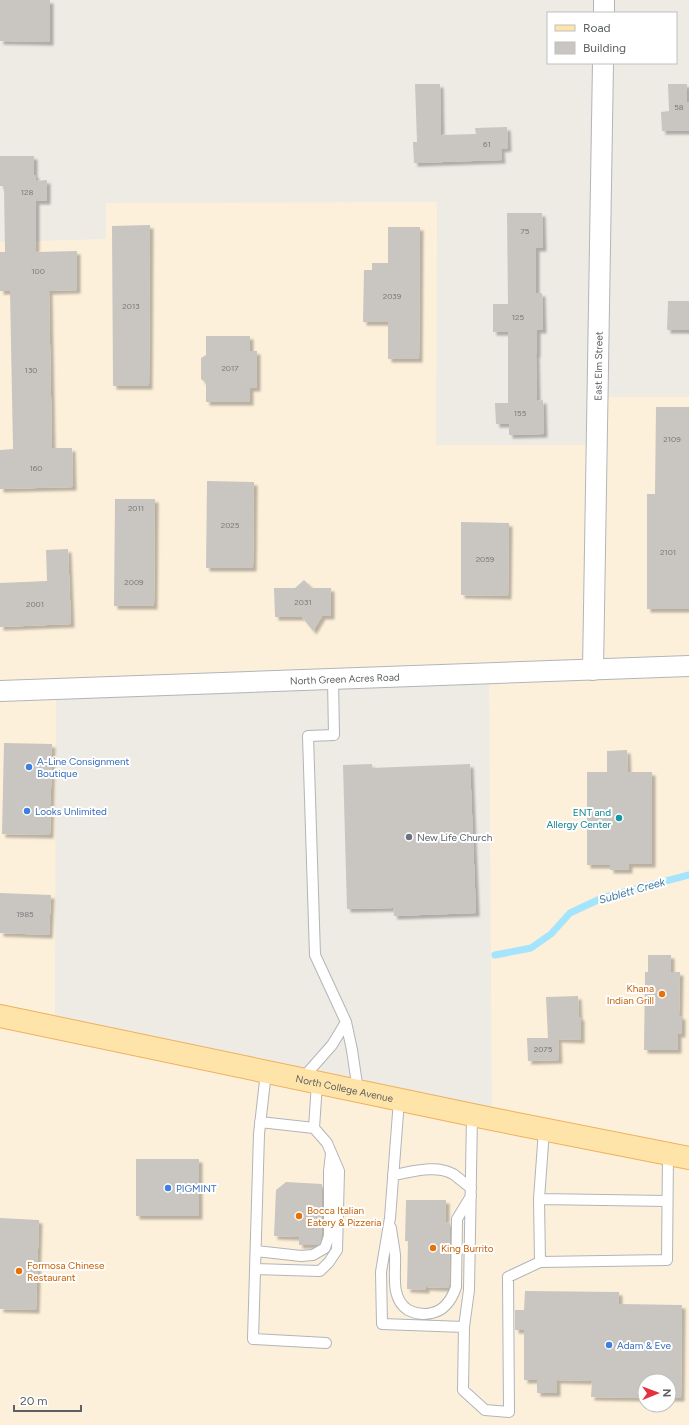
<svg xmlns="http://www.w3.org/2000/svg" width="689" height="1425" font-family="Figtree,sans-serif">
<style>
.commercial{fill:#fdf0da;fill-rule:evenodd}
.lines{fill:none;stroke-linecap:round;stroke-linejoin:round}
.stream{stroke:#a4e4fd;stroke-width:7}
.building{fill:#c9c5c0;filter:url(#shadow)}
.service-casing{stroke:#b1b5b9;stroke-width:12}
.minor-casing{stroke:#b1b5b9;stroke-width:22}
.primary-casing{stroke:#efb05c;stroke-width:24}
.service{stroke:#fff;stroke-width:10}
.minor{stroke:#fff;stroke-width:20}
.primary{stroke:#fee4a9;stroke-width:22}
.shop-dot{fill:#3f7fe0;stroke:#fff;stroke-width:1.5}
.culture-dot{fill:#0f9aa8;stroke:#fff;stroke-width:1.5}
.worship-dot{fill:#6b7280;stroke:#fff;stroke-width:1.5}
.food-dot{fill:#e8710a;stroke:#fff;stroke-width:1.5}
.labels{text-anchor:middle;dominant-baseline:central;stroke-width:4;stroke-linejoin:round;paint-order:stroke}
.number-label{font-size:8px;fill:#777a7b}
.street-label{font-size:10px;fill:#5c6164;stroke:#fff}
.shop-label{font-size:10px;fill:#366cbe;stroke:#fff;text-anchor:start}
.culture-label{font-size:10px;fill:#0d838f;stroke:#fff;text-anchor:end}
.worship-label{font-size:10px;fill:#5b616d;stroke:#fff;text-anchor:start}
.food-label{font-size:10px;fill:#c56008;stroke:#fff;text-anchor:start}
.water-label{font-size:11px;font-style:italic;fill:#3c7a9e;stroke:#fff}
</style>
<defs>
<filter id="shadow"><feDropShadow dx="3.5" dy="3.5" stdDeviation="1" flood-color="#0004"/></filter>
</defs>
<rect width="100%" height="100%" fill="#eeeae4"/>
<!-- commercial -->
<path class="commercial" d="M437,202l-1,243h160l2,-48h91v1028h-689v-1183l106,-3v-36zM489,673l3,446 -437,-92 1,-338zM645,1381h24v24h-24z"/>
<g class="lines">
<!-- stream -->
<path class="stream" d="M495,955l36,-7 20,-14 19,-21 32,-15 87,-23"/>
</g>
<!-- building -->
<path class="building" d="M0,0h50v42l-50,-1z
M415,84h25l1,51 35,-1 -1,-6 32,-1 1,21 -7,1 1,11 -88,3 -1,-21h4z
M668,84h19v18h2v29h-27l-1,-19 8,-1z
M0,156h34v19h2v6l11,-1v21h-11v51l41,-1v39l-28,1 3,157h20l1,39 -73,2v-39l13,-1 -3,-158h-10v-39h5l-1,-66h-4z
M507,213h35l1,35h-7v45h6l1,37h-6v24h-1l1,47 6,-1 1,34 -35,1v-11h-13l-1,-21h13v-71h-15v-28h15z
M150,225l-1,161h-36l-1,-160z
M388,227h32l-1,132h-31v-37h-25l1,-52h8v-7h16z
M668,301h21v29h-22z
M206,336h44v15h7v37h-7v14h-44v-19l-5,-4v-21l5,-3z
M656,407h33v202h-42v-115h8z
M207,481l47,1 -1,86h-47z
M115,499h40l-1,107h-40z
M461,522l48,1 -1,73 -47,-1z
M68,549l3,75 -71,3v-44l47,-2 -1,-31z
M304,580l8,8h19v28h-9l-9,15 -11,-14h-27l-1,-29h21z
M4,743l48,1 -2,91 -48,-1z
M627,750l1,22h24v92h-23v6h-19v-5h-23v-93h20v-21z
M372,764v4l98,-4 6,149 -82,3 -1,-8 -46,1 -4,-144z
M0,893l51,2 -2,40 -49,-2z
M648,955h23v17h9l-1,44h3v18h-4v16h-34l1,-78h3z
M578,996l1,21h2v23l-23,-1 1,21 -31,1 -1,-23h21l-2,-41z
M136,1159h63v57h-63z
M286,1182l36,2 -1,55 -1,5 -3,1h-18v-8l-25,-1 2,-46z
M406,1200h40v22l4,1 -1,65 -23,-1v3l-19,-1 1,-48h-3z
M0,1218l39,2 -3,90 -36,-1z
M525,1291l94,1v12l63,1 -1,93h-12v-17h-24v17l-54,-1 1,-16 -35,-1v13h-20v-13h-13v-50h-9v-20h9z"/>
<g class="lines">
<defs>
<path id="service" d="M333,679l1,56 -26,1 7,219 31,67 6,28 6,41
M266,1072l-7,62 -6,205 73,4
M302,1079l30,-34 14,-23
M399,1100l-9,118 -9,54 1,52 82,3 5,-37 3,-175
M314,1128l3,-45
M544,1130l-5,69 1,63 127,-2 1,-106
M393,1175c18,-3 43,-11 60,-1 6,4 12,10 18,14
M539,1199l128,2
M391,1228c1,9 3,18 4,27 1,19 -5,43 13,55 8,4 16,5 24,3 13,-3 20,-14 24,-26l1,-68 14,-23
M256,1251l45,5 12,-1 12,-7 4,-12v-65l2,-17
M255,1269l65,2 9,-9 8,-12 2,-79 -12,-28 -13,-15 -54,-6
M464,1327l-1,63 22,20 24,2 -1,-135 32,-15"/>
<g id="minor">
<path d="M604,13v-13"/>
<path id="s1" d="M593,670l10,-607"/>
<path id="s2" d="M0,691l689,-25"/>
</g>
<g id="primary">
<path id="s3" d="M0,1016l492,103 197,39"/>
</g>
</defs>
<!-- service casing -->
<use href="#service" class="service-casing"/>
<!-- minor casing -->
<use href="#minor" class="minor-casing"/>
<!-- primary casing -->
<use href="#primary" class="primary-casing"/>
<!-- service -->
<use href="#service" class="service"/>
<!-- minor -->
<use href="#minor" class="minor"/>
<!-- primary -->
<use href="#primary" class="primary"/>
</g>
<!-- markers -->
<g class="shop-dot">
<circle cx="29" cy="767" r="4"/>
<circle cx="27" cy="811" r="4"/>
<circle cx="168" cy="1188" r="4"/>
<circle cx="609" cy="1345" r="4"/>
</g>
<circle class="culture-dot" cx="619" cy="818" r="4"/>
<circle class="worship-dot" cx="409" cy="837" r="4"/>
<g class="food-dot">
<circle cx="662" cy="994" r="4"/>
<circle cx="299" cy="1216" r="4"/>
<circle cx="433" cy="1248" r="4"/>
<circle cx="19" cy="1271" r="4"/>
</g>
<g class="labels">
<!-- number labels -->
<g class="number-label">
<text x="679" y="107">58</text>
<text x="487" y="144">61</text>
<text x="27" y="192">128</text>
<text x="525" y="231">75</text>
<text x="38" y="271">100</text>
<text x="392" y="296">2039</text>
<text x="131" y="306">2013</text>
<text x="518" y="317">125</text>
<text x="230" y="368">2017</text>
<text x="31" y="370">130</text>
<text x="520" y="413">155</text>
<text x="672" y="439">2109</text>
<text x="36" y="468">160</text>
<text x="136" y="508">2011</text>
<text x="230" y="525">2025</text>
<text x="668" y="552">2101</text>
<text x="485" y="559">2059</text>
<text x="134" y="582">2009</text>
<text x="303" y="602">2031</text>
<text x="35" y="604">2001</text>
<text x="25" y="914">1985</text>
<text x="543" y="1049">2075</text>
</g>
<!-- street labels -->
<g class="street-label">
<text stroke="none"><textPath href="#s1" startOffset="304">East Elm Street</textPath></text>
<text stroke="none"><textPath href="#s2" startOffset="345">North Green Acres Road</textPath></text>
<text stroke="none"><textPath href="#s3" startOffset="352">North College Avenue</textPath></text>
</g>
<!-- shop labels -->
<g class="shop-label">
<text x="37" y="761">A-Line Consignment<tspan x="37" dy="12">Boutique</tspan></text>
<text x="35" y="811">Looks Unlimited</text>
<text x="176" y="1188">PIGMINT</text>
<text x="617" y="1345">Adam &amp; Eve</text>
</g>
<!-- culture labels -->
<g class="culture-label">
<text x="611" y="812">ENT and<tspan x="611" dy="12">Allergy Center</tspan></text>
</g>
<!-- worship labels -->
<g class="worship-label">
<text x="417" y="837">New Life Church</text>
</g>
<!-- food labels -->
<g class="food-label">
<text x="654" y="988" text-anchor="end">Khana<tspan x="654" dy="12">Indian Grill</tspan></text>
<text x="307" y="1210">Bocca Italian<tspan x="307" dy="12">Eatery &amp; Pizzeria</tspan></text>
<text x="441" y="1248">King Burrito</text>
<text x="27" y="1265">Formosa Chinese<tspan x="27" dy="12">Restaurant</tspan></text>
</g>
<!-- water labels -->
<g class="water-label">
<text transform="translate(632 891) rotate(-16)">Sublett Creek</text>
</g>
</g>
<!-- legend -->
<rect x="547" y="12" width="130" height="52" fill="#ffffff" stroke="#bec0c1"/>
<rect x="555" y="25" width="20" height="6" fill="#fee4a9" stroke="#bec0c1"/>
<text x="583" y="32" font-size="12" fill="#5c6164">Road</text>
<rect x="555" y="42" width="20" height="12" fill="#c9c5c0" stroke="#bec0c1"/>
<text x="583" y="52" font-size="12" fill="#5c6164">Building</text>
<!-- north arrow -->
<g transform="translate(657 1393) rotate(89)"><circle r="19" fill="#ffffff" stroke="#bec0c1"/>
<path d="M0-3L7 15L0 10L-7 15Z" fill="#e6323e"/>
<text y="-6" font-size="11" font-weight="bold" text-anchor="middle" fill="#5c6164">N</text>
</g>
<!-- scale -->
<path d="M14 1405v6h67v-6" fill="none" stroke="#5c6164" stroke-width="2"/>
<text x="20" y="1405" font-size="12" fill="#5c6164" stroke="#ffffff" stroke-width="3" paint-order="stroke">20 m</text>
</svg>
